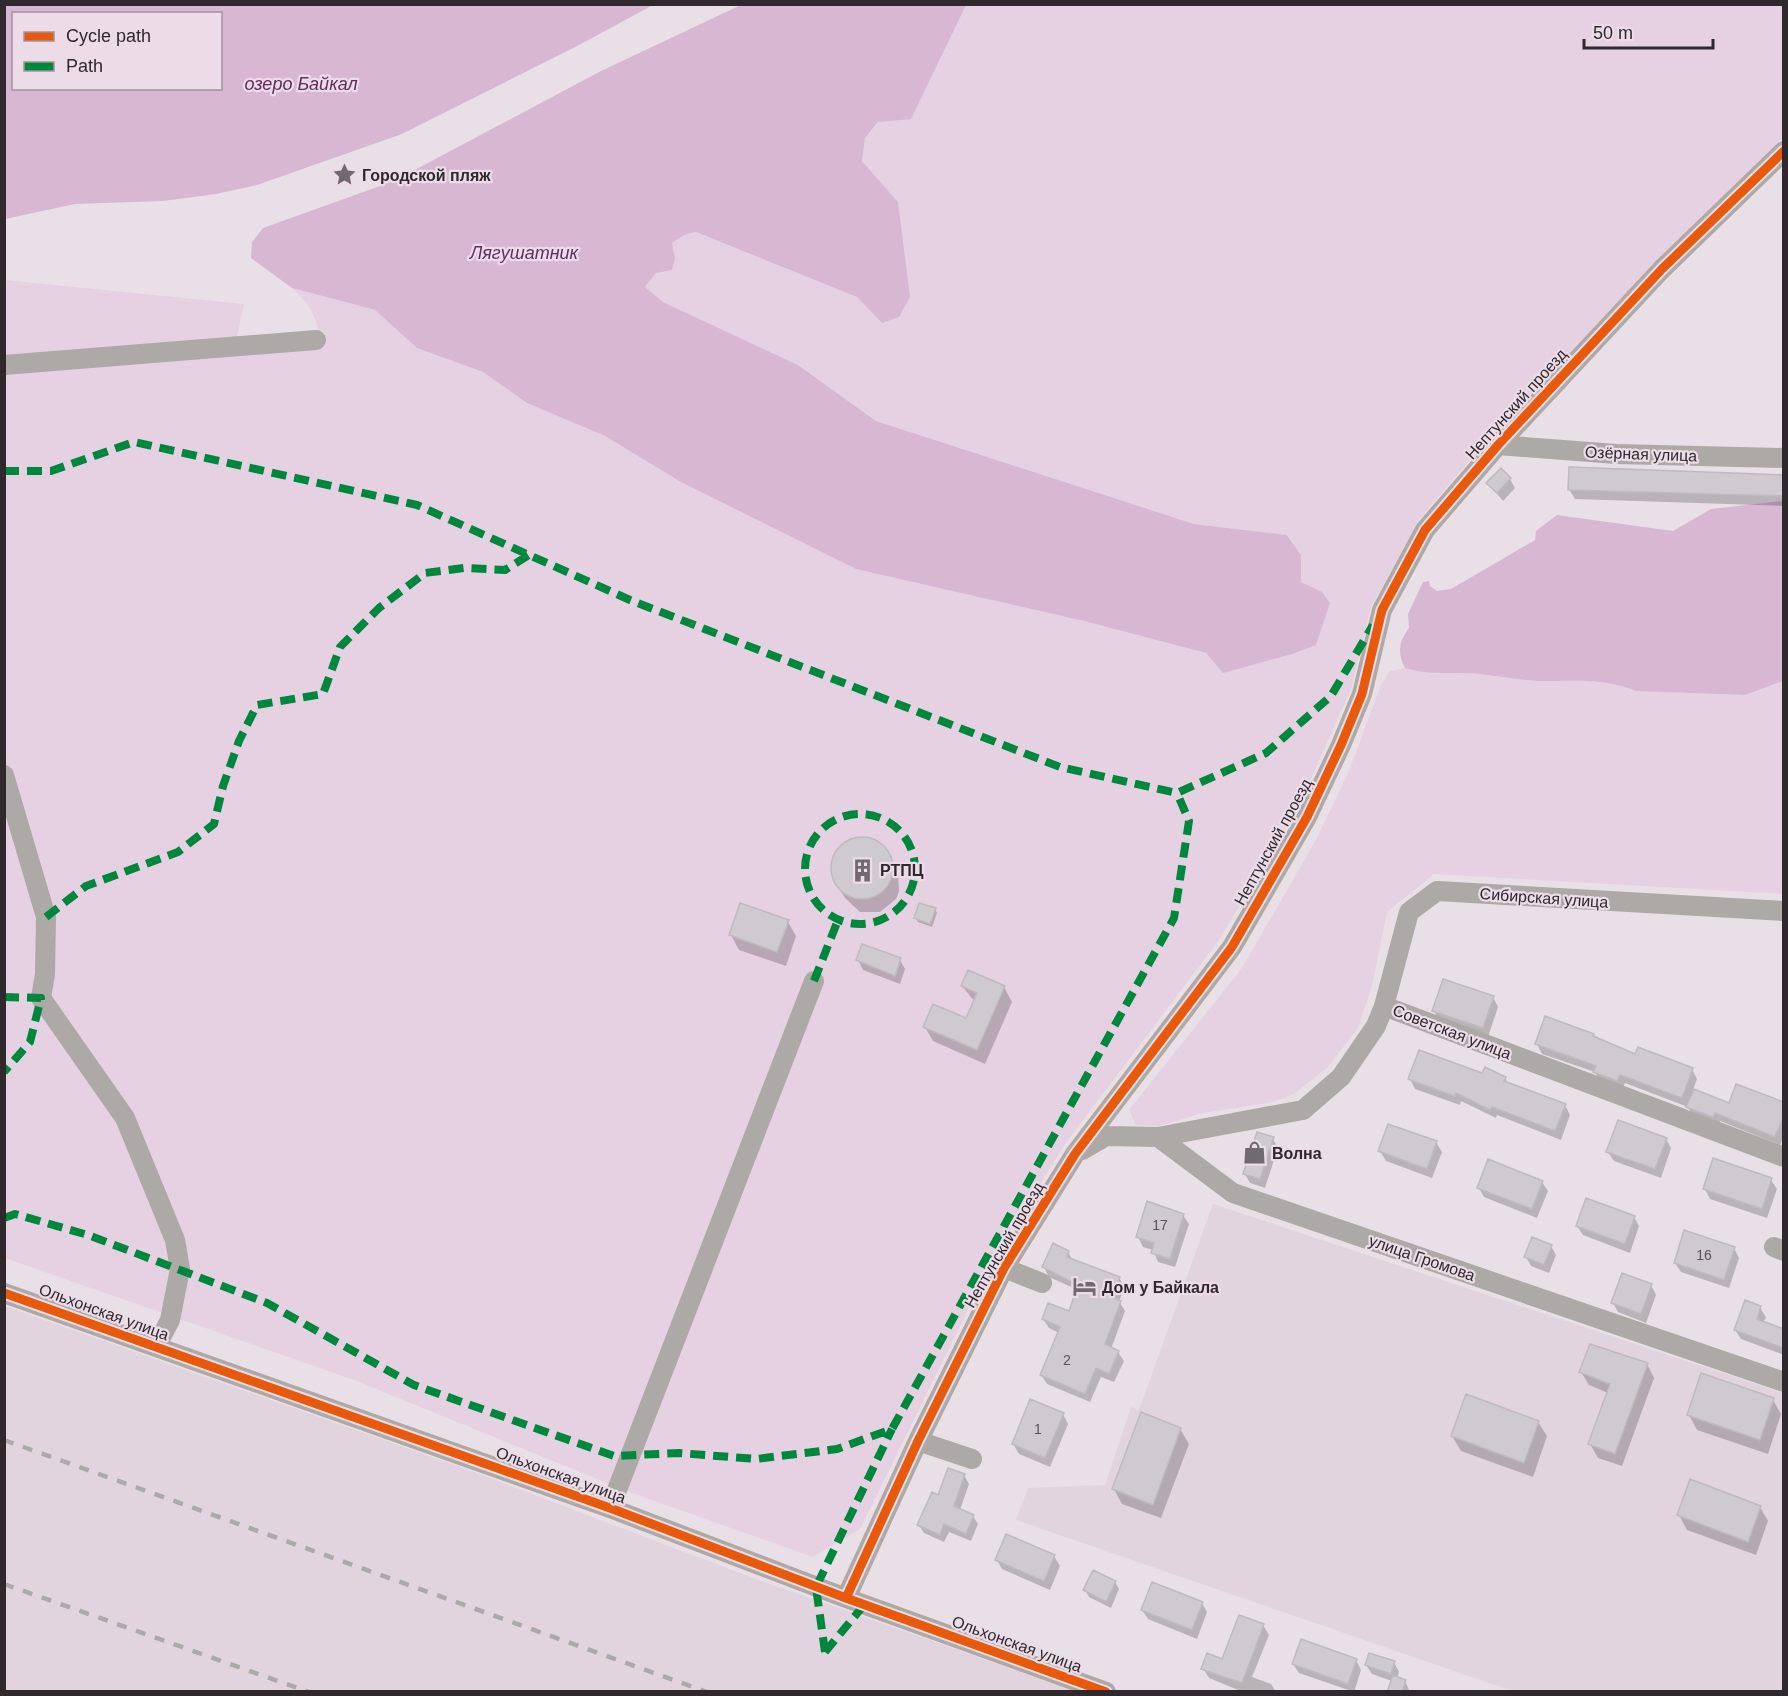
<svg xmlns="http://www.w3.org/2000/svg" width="1788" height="1696" font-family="Arial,sans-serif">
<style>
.built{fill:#e2d4df}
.green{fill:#e5d1e2}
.water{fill:#d8b7d3;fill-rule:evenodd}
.shadow{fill:#0003}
.building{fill:#cfcacf;stroke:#bfbabe;stroke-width:1.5}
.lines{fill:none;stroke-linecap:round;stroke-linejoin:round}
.minor{stroke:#aca9a6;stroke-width:20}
.rail{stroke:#aca9a9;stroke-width:4.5;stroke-dasharray:10 10;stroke-linecap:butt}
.quiet{stroke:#00873e;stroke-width:8;stroke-dasharray:15 8;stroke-linecap:butt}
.cycleway-casing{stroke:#ebdce8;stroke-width:13}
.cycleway{stroke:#e8590c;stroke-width:9}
.labels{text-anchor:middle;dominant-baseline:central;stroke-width:4.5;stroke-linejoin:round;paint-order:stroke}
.number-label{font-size:14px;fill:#595358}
.poi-label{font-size:16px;font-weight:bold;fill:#2f292e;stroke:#ebdce8;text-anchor:start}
.street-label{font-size:16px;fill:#2f292e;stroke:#ebdce8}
.water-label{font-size:18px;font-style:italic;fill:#612d5c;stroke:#ebdce8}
</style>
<rect width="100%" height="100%" fill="#e8e0e6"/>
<!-- built -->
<path class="built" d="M1213,1204l570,189v298h-271l-496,-171 12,-32 77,-3 26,-78 8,3z
M5,1306l464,164 282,107 323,114h-1069z"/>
<!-- green -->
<path class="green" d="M966,5h817v133l-107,104 -208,220 -49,58 -48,87 -20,82 -53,119 -79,132 -154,204 -75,121 -130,264 -47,28 -184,-65 -275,-112 -349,-122v-978l239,24 -10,47 87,-2c-4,-30 -6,-39 -29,-61l83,22 42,38 66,24 44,31 78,33 74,45 177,88 228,52 122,32 18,20 98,-81 -21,-9v-28l-13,-20 -94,-11 -318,-103 -78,-56 -135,-63 -18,-15 11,-14 19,-15 -3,-15 12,-8 12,-3 161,65 25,26 16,-121 -36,-41 3,-23 81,-96z
M1405,668c19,6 36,5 55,5 27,0 53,7 79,8 32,0 68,-3 97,10l109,4 38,-14v213l-349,-20 -47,38 -15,74 -14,42 -30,39 -34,27 -21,8 -70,11 -43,13 -24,-1 -7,-15 113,-142 74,-128 33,-69 32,-86 9,-14z"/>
<!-- water -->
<path class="water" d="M5,4h648v1l-72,39 -179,90 -145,51 -41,9 -53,7 -88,3 -70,15zM14,14h206v74h-206z
M743,4l223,1 -55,114 -33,3 -13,16 -3,23 36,41 12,95 -11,20 -17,6 -25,-26 -161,-65 -12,3 -12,8 3,15 -3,12 -16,3 -11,14 18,15 135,63 78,56 318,103 93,11 14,20v27l21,10 8,11 -14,42 -24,9 -69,19 -17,-20 -122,-32 -228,-52 -177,-88 -74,-45 -78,-33 -44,-31 -66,-24 -42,-38 -83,-22 -41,-30 1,-16 11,-14 131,-47 207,-110z
M1783,501v180l-38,14 -109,-4c-29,-13 -65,-10 -97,-10 -26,-1 -53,-8 -79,-8 -20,0 -35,1 -55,-5 -8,-15 -6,-27 4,-40l-1,-14 15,-32 6,-1 1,5 7,5 14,-2 84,-49 1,-9 21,-16 116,16 38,-22z"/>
<!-- shadow -->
<path class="shadow" d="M1784,476v30l-209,-7 -6,-10z
M1510,479l5,9 -12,13 -15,-18z
M869,840l15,9 14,24 1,18 -3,8 -16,13h-20l-15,-14 -9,-15 -3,-20 3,-10 15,-12z
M935,909l2,4 -5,14 -14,-5 -2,-4z
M788,922l8,14 -10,30 -47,-16 -8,-15z
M858,960h42l5,9 -5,15 -37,-14z
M962,986l42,1 8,15 -27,62 -52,-23 -8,-14 42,-7 8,-18z
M1493,997l5,10 -10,30 -49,-17 -5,-9z
M1593,1035l43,21 56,13 5,10 -4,11 37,15 54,-1v32l-4,9 -60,-24 -2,5 -24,-9 -6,-10 -63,-24 -3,7 -22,-9 -5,-9 -53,-18 -5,-10z
M1483,1075l22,3 3,6 57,21 5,10 -9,25 -64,-25 -1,3 -35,-17 -1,4 -45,-16 -5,-10z
M1273,1139l5,9 -13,40 -15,-5 -5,-9z
M1666,1139l5,9 -10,30 -47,-17 -6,-9z
M1436,1142l6,10 -10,26 -46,-17 -6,-10z
M1771,1180l6,9 -10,29 -57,-19 -5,-10z
M1542,1182l6,9 -11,27 -53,-21 -5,-9z
M1183,1215l6,9 -14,43 -17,-5 -5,-12 -10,-3 -5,-10z
M1634,1217l5,9 -9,27 -47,-18 -6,-9z
M1551,1246l5,9 -7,18 -18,-7 -5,-9z
M1734,1248l5,10 -10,30 -48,-16 -6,-9z
M1068,1252l5,9 46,17 6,9 -6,14 6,10 -14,38 7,3 6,9 -10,21 -13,-5 -11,25 -43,-18 -6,-9 18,-42 -10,-5 -6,-9 26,-6 9,-23 -29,-13 -5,-10z
M1651,1285l5,10 -10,28 -28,-11 -5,-9z
M1760,1308l6,9 -3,6 21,8v24l-43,-16 -6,-9z
M1647,1364l7,14 -32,88 -24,-8 -8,-14 18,-51 -19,-8 -8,-13z
M1773,1400l8,14 -13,40 -71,-24 -8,-15z
M1063,1414l5,10 -18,43 -31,-13 -6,-10z
M1538,1422l9,14 -14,41 -72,-26 -9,-15z
M1180,1429l9,15 -28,74 -39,-14 -8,-15z
M964,1475l5,9 -9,26 13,6 5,8 -7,17 -22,-9 -5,10 -20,-9 -5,-8 20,-28z
M1760,1507l8,14 -12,34 -69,-25 -8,-15z
M1054,1556l6,10 -10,24 -48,-21 -5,-9z
M1115,1582l4,7 -8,19 -22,-11 -4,-7z
M1202,1603l5,9 -10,27 -49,-20 -6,-9z
M1263,1625l6,10 -17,42 19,7 5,8h-33l-34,-14 -6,-10 20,-7z
M1356,1660l5,10 -7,22 -55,-19 -6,-9z
M1394,1662l5,10 -2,6 8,3 5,11h-21l3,-11 -20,-7 -6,-9z"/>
<!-- building -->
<path class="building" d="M1569,467l215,8v21l-216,-6z
M1501,468l10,10 -14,15 -11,-10z
M831 868a31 31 0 1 1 62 0a31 31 0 1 1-62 0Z
M740,903l49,17 -12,32 -48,-17z
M919,903l17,5 -6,16 -16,-6z
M862,944l39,14 -6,18 -39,-16z
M968,970l37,16 -28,64 -54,-23 10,-23 33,14 11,-25 -16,-7z
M1443,979l51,17 -11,32 -51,-17z
M1545,1016l49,18 -1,2 42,18 3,-7 55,21 -11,30 -62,-23 -3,6 -24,-9 3,-6 -61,-22z
M1419,1050l63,23 3,-6 21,10 -2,4 62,23 -11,27 -63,-24 -2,3 -34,-17 -2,3 -46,-17z
M1736,1084l48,18v13l-9,22 -60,-24 -2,4 -27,-10 8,-18 35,14z
M1618,1120l49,18 -12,31 -49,-17z
M1388,1124l49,17 -10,28 -49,-18z
M1257,1132l17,5 -14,42 -17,-5z
M1713,1158l59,20 -10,31 -59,-20z
M1488,1159l55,22 -11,28 -55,-21z
M1586,1198l49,18 -10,28 -49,-18z
M1147,1201l37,13 -14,45 -19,-6 3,-10 -18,-6z
M1684,1230l51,17 -11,33 -50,-17z
M1532,1237l20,8 -8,20 -20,-8z
M1053,1243l16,8 -2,6 53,20 -8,20 9,4 -16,43 14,7 -10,23 -13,-6 -11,26 -45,-19 20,-48 -18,-8 6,-16 21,8 9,-26 -36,-18z
M1622,1273l30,11 -11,30 -30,-11z
M1745,1300l16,6 -4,13 27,10v19l-50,-18z
M1590,1344l58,19 -33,91 -27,-10 22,-60 -31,-12z
M1701,1373l73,25 -14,42 -73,-25z
M1466,1394l73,27 -15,42 -73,-27z
M1030,1399l34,14 -19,45 -33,-14z
M1141,1412l40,16 -28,77 -41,-16z
M948,1468l17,6 -11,32 20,9 -8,19 -22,-10 -4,11 -23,-10 15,-33 6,3z
M1690,1479l71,27 -13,36 -71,-27z
M1006,1534l49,21 -11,26 -49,-21z
M1093,1570l23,11 -10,21 -23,-12z
M1152,1582l51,20 -11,28 -51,-20z
M1239,1615l25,9 -22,59 -41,-14 6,-16 15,6z
M1301,1639l56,20 -9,25 -56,-20z
M1369,1653l26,8 -4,13 -26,-9z
M1393,1675l13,5 -4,12h-15z"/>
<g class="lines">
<!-- minor -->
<path class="minor" d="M4,365l312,-25
M1498,445l118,9 168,4
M4,775l42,142 -1,57 -4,24 84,120 50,122 5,29 -10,51 -14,27
M1384,1006l25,-94 28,-21 347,20
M1158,1137l145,-27 38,-33 35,-51 8,-20 400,151
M1082,1150l24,-14 52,1 75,56 551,189
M1774,1247l10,4
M1004,1268l38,15
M4,1293l606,215 236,90 260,94
M918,1441l54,18
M610,1508l204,-527
M846,1598l72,-157 86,-173 71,-114 157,-207 75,-130 34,-72 21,-51 20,-84 43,-80 73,-85 164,-176 122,-118"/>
<!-- rail -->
<path class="rail" d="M4,1440l703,252
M4,1584l305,108"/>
<!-- quiet -->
<path class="quiet" d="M4,471h47l83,-29 283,63 213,95 430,167 117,26 89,-40 65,-57 42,-71
M805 869a55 55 0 1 1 110 0a55 55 0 1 1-110 0Z
M46,917l40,-31 92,-34 36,-28 9,-38 16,-45 18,-36 66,-11 17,-47 39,-39 46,-35 39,-5 41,2 24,-15
M814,981l24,-61
M4,997l37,1 -11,44 -26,30
M4,1218l11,-4 73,21 179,68 147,82 200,71 65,-3 77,6 81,-10 55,-20 282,-511 15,-97 -12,-28
M825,1652l-9,-65 76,-158
M825,1652l39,-47"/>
<defs>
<path id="cycleway" d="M4,1293l606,215 236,90 260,94
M846,1598l72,-157 86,-173 71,-114 157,-207 75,-130 34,-72 21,-51 20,-84 43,-80 73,-85 164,-176 122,-118"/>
</defs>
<!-- cycleway casing -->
<use href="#cycleway" class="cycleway-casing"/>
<!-- cycleway -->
<use href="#cycleway" class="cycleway"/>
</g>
<!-- icons -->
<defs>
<symbol id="sight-bare" viewBox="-9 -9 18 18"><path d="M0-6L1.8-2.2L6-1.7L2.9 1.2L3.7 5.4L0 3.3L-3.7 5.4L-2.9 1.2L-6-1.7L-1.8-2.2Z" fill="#70696e" stroke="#ebdce8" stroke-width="2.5" paint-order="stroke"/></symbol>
<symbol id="building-bare" viewBox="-9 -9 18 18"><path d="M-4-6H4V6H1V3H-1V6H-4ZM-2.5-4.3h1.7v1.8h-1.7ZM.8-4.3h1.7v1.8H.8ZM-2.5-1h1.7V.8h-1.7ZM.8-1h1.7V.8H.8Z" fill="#70696e" stroke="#ebdce8" stroke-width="2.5" paint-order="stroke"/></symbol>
<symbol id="shop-bare" viewBox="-9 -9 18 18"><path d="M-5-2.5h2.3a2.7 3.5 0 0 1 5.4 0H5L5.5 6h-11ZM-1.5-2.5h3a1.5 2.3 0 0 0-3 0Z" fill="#70696e" stroke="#ebdce8" stroke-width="2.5" paint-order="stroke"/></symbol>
<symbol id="hotel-bare" viewBox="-9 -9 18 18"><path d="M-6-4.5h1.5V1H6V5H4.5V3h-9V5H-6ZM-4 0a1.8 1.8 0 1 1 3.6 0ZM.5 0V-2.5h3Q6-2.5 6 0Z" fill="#70696e" stroke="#ebdce8" stroke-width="2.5" paint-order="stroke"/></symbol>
</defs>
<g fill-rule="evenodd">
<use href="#sight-bare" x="328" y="158" width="33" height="33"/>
<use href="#building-bare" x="846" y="854" width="33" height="33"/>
<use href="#shop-bare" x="1238" y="1136" width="33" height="33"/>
<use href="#hotel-bare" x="1068" y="1270" width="33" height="33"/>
</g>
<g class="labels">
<!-- number labels -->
<g class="number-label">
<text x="1160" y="1225">17</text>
<text x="1704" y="1255">16</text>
<text x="1067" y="1360">2</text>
<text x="1038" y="1429">1</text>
</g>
<!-- poi labels -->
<g class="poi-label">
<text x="362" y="175">Городской пляж</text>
<text x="880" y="870">РТПЦ</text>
<text x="1272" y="1153">Волна</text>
<text x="1102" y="1287">Дом у Байкала</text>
</g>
<!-- street labels -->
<g class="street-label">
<text transform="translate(1516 404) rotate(-48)">Нептунский проезд</text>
<text transform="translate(1641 454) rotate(2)">Озёрная улица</text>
<text transform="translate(1273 842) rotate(-61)">Нептунский проезд</text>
<text transform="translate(1544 898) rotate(4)">Сибирская улица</text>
<text transform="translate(1452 1032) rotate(21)">Советская улица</text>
<text transform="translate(1004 1245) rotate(-60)">Нептунский проезд</text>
<text transform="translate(1422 1258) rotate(19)">улица Громова</text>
<text transform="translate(104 1312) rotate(20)">Ольхонская улица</text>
<text transform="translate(561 1475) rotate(20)">Ольхонская улица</text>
<text transform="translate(1017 1644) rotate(20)">Ольхонская улица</text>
</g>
<!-- water labels -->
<g class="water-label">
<text x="301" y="84">озеро Байкал</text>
<text x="524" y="253">Лягушатник</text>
</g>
</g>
<!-- border -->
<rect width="1788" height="1696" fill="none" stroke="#2f292e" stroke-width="12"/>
<!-- legend -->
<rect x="12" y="12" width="210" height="78" fill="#ebdce8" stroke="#a0949e" stroke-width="1.5"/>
<rect x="24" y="32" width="30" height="9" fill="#e8590c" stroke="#a0949e" stroke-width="1.5"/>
<text x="66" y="42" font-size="18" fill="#2f292e">Cycle path</text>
<rect x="24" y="62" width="30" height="9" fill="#00873e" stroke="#a0949e" stroke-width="1.5"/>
<text x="66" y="72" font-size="18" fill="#2f292e">Path</text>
<!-- scale -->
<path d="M1584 39v9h129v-9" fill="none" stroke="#2f292e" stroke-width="3"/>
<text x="1593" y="39" font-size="18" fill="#2f292e" stroke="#ebdce8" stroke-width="4.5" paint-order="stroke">50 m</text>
</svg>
